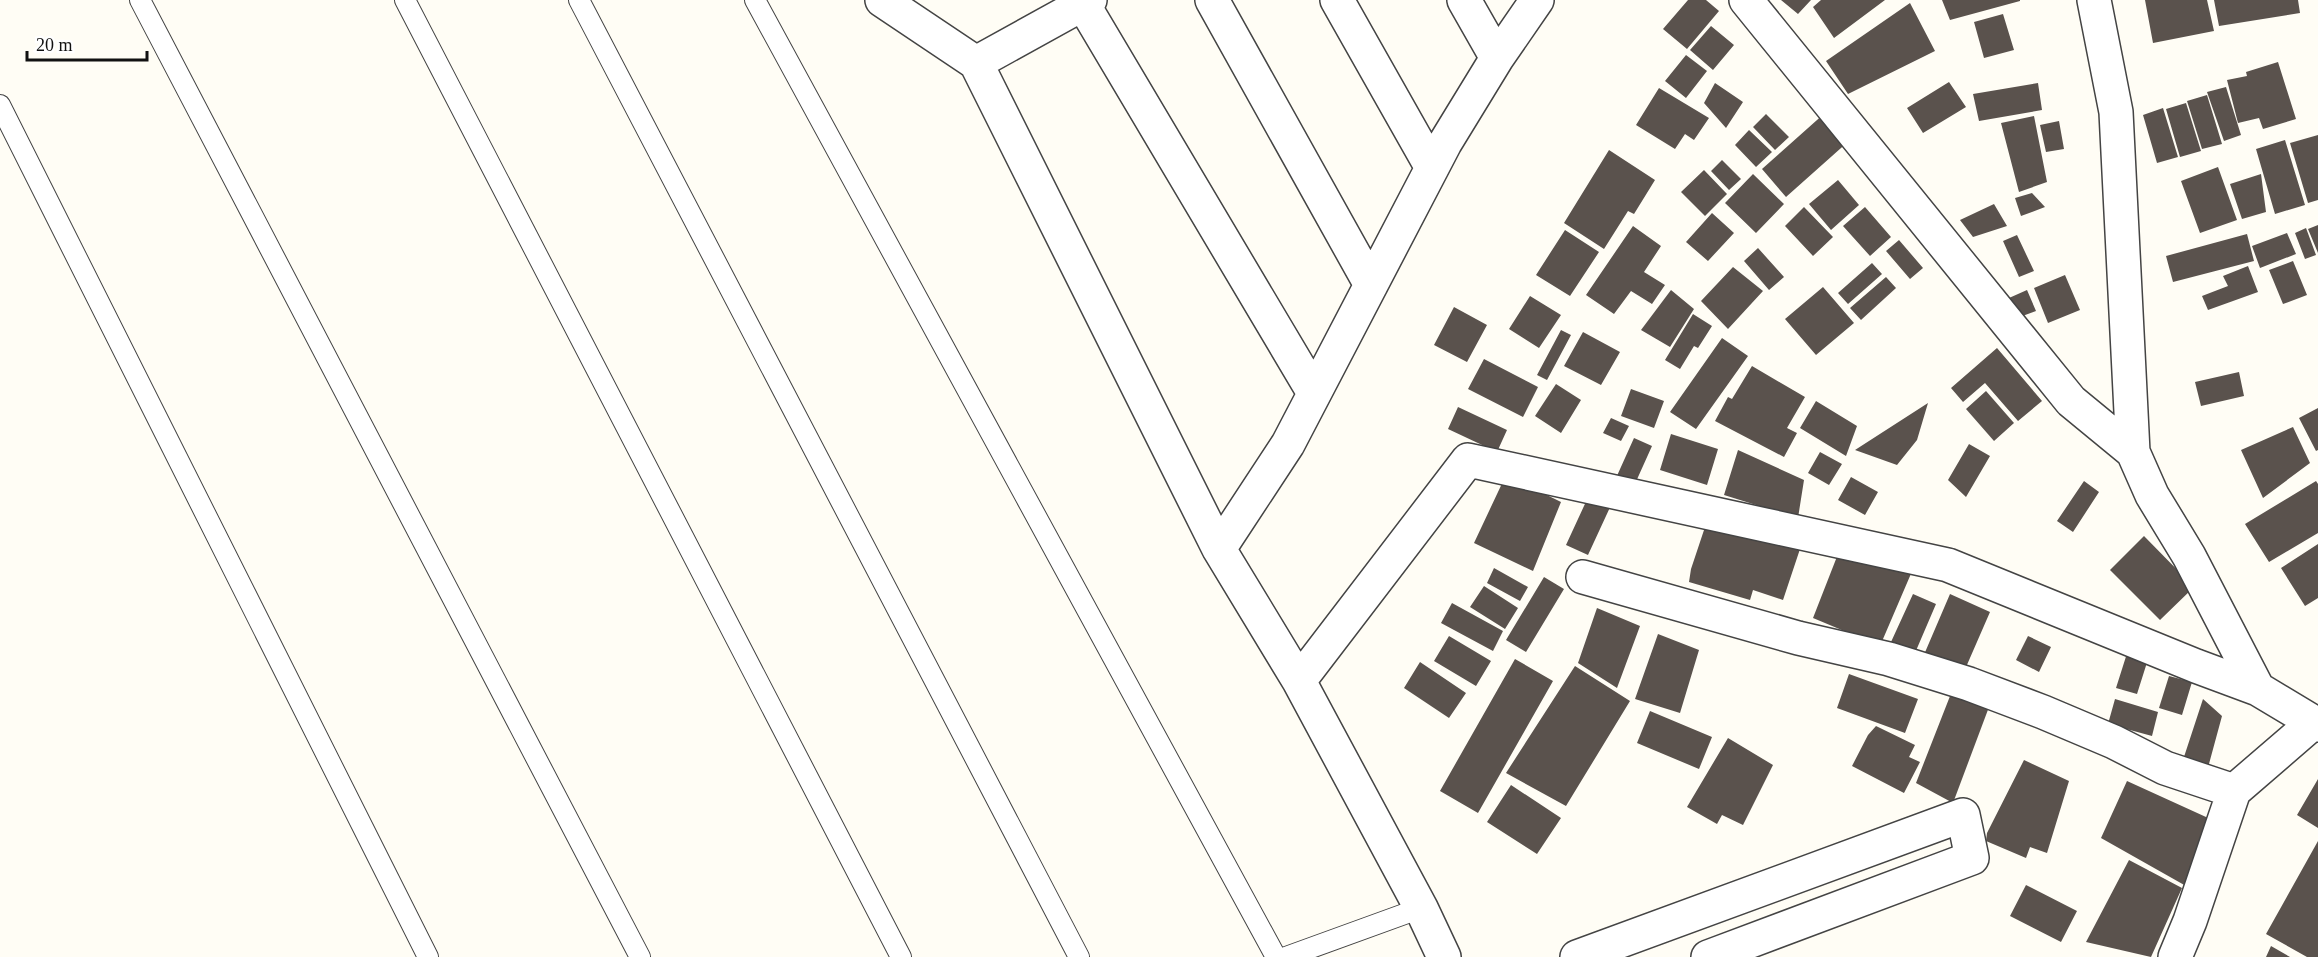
<svg xmlns="http://www.w3.org/2000/svg" width="2318" height="957" font-family="Georgia,serif">
<style>
.building{fill:#5a524d}
.lines{fill:none;stroke-linecap:round;stroke-linejoin:round}
.service-casing{stroke:#444;stroke-width:22}
.minor-casing{stroke:#444;stroke-width:36}
.service{stroke:#fff;stroke-width:20}
.minor{stroke:#fff;stroke-width:33}
</style>
<rect width="100%" height="100%" fill="#fffdf5"/>
<!-- building -->
<path class="building" d="M1688,0h18l13,11 -32,38 -24,-20z
M1781,0h30l-13,14z
M1821,0h64l-51,38 -21,-31z
M1942,0h78v1l-70,19z
M2145,0h62l7,31 -61,12z
M2214,0h84l2,13 -81,13z
M1910,3l25,48 -87,43 -22,-33z
M2003,14l11,36 -30,8 -10,-36z
M1711,26l23,19 -21,25 -23,-20z
M1686,55l21,16 -21,27 -21,-17z
M2278,62l18,57 -33,10 -4,-11 -21,5 -11,-43 20,-4 -1,-4z
M1949,82l17,25 -43,26 -16,-25z
M1715,83l28,19 -17,26 -22,-25z
M2038,83l4,27 -63,11 -6,-27z
M2226,87l15,48 -17,6 -17,-49z
M1659,88l50,30 -15,22 -9,-6 -10,15 -39,-24z
M2207,95l15,49 -20,5 -15,-48z
M2186,103l15,48 -21,6 -14,-48z
M2163,108l15,49 -21,6 -14,-48z
M1826,112l24,28 -64,57 -24,-28z
M1766,114l23,23 -14,13 -22,-23z
M2034,116l13,66 -28,10 -18,-69z
M2059,121l5,28 -18,3 -6,-27z
M1749,130l23,22 -16,15 -21,-22z
M2318,135v65l-10,3 -18,-60z
M2285,140l20,65 -30,9 -19,-65z
M1609,150l46,30 -21,34 -6,-3 -24,38 -40,-26z
M1722,160l19,19 -12,11 -18,-19z
M2218,167l19,53 -37,13 -19,-52z
M1704,170l23,24 -22,22 -24,-24z
M1753,174l31,30 -28,29 -31,-30z
M2261,174l5,38 -24,7 -12,-35z
M1838,180l21,25 -28,25 -22,-26z
M2032,193l13,14 -24,9 -6,-18z
M1994,204l13,22 -34,11 -13,-17z
M1804,207l29,30 -20,19 -28,-30z
M1865,207l26,30 -21,19 -27,-30z
M1712,213l22,20 -26,28 -22,-19z
M2318,225v28l-10,-24z
M1633,226l28,20 -17,26 21,13 -13,19 -21,-13 -17,23 -28,-19z
M2306,228l10,27 -11,4 -10,-26z
M1565,230l34,22 -29,44 -34,-21z
M2287,233l9,21 -36,14 -8,-22z
M2247,234l7,27 -81,21 -7,-26z
M2017,235l17,36 -15,6 -16,-36z
M1899,240l24,28 -13,11 -24,-28z
M1758,248l26,29 -15,13 -25,-29z
M2293,261l14,34 -24,9 -14,-34z
M1872,263l10,11 -34,30 -10,-11z
M2248,266l10,26 -50,18 -6,-14 26,-10 -5,-10z
M1733,267l30,24 -35,38 -27,-28z
M2065,275l15,35 -32,13 -14,-35z
M1886,277l10,11 -35,32 -11,-12z
M1823,287l31,36 -38,32 -31,-36z
M1671,290l23,19 -24,38 -29,-17z
M2027,290l9,21 -19,7 -8,-20z
M1530,296l31,19 -22,33 -30,-19z
M1454,307l33,18 -20,37 -33,-17z
M1693,314l19,12 -14,22 -4,-2 -14,23 -15,-9z
M1561,330l10,5 -24,45 -10,-5z
M1583,332l37,20 -19,33 -37,-19z
M1722,338l26,18 -52,73 -26,-17z
M1997,348l45,53 -24,20 -33,-38 -22,19 -12,-14z
M1484,359l54,28 -15,30 -55,-28z
M1752,366l53,31 -18,31 10,5 -13,24 -69,-36 13,-24 4,2z
M2239,372l5,24 -43,10 -6,-24z
M1556,384l25,16 -20,33 -26,-17z
M1631,389l33,12 -10,27 -33,-12z
M1986,391l28,32 -20,18 -28,-32z
M1816,401l41,25 -11,30 -46,-28z
M1928,403l-11,37 -20,25 -42,-15z
M1458,407l49,23 -10,22 -49,-23z
M2318,408v42l-2,1 -17,-33z
M1611,418l18,8 -8,15 -18,-8z
M2293,427l17,36 -47,35 -22,-48z
M1671,434l47,15 -11,36 -47,-15z
M1634,438l18,8 -18,40 -18,-8z
M1969,444l21,12 -24,41 -18,-17z
M1738,450l66,30 -6,38 -74,-23z
M1820,452l22,12 -13,21 -21,-12z
M1506,475l55,27 -28,69 -59,-28z
M1851,477l27,15 -13,23 -27,-15z
M2084,481l15,11 -26,40 -16,-11z
M2316,481l2,3v49l-49,29 -24,-38z
M1590,493l22,10 -24,52 -22,-10z
M1708,518l92,31 -17,51 -30,-10 -3,10 -61,-18 2,-13z
M2144,536l50,51 -34,33 -50,-50z
M2318,544v54l-13,8 -24,-38z
M1838,554l75,15 -33,77 -67,-28z
M1494,568l34,19 -8,14 -33,-18z
M1544,577l20,12 -38,63 -20,-12z
M1484,586l34,22 -13,21 -35,-22z
M1913,594l23,10 -21,49 -24,-11z
M1950,594l40,18 -27,62 -40,-17z
M1452,603l51,28 -10,20 -52,-28z
M1597,608l43,18 -23,62 -39,-25z
M1658,634l41,16 -19,63 -45,-14z
M1449,636l42,25 -15,25 -42,-25z
M2028,636l23,11 -12,25 -23,-12z
M2129,647l21,6 -13,41 -21,-6z
M1515,659l38,22 -75,132 -38,-22z
M1420,662l46,31 -17,25 -45,-30z
M1575,666l55,35 -64,105 -60,-33z
M1849,674l69,25 -13,34 -68,-25z
M2169,676l23,6 -10,33 -23,-7z
M1952,691l37,16 -36,96 -37,-20z
M2115,699l43,13 -6,24 -44,-12z
M2203,699l19,17 -16,59 -24,-12z
M1650,711l62,26 -13,32 -62,-26z
M1876,726l39,19 -6,12 11,5 -16,31 -52,-27 16,-31z
M1728,738l45,27 -30,60 -21,-10 -5,9 -30,-17z
M2024,760l45,21 -22,72 -17,-6 -4,11 -40,-17 1,-8z
M2318,779v49l-21,-13z
M2127,781l90,41 -31,64 -85,-48z
M1511,785l50,33 -24,36 -50,-32z
M2318,841v116h-11l-41,-23z
M2129,860l53,28 -31,69 -65,-15z
M2026,885l51,26 -16,31 -51,-26z
M2271,946l19,11h-24z"/>
<g class="lines">
<defs>
<path id="service" d="M140,0l500,957
M405,0l496,957
M579,0l500,957
M755,0l521,957
M0,105l428,852
M1286,957l135,-49"/>
<path id="minor" d="M882,0l94,63 243,486 80,132 122,227 23,49
M1212,0l159,285
M1337,0l95,168
M1464,0l33,58
M1746,0l325,401 62,51
M2094,0l22,112 17,340 19,43 37,61 69,133 60,36
M1083,4l231,389
M976,63l114,-63
M1219,549l69,-105 157,-301 52,-85 40,-58
M1583,577l215,61 91,21 80,25 74,28 71,30 51,26 69,23
M1299,681l169,-221 480,105 248,101 62,23
M1577,957l386,-142 9,43 -264,99
M2175,957l15,-36 44,-130 80,-69"/>
</defs>
<!-- service casing -->
<use href="#service" class="service-casing"/>
<!-- minor casing -->
<use href="#minor" class="minor-casing"/>
<!-- service -->
<use href="#service" class="service"/>
<!-- minor -->
<use href="#minor" class="minor"/>
</g>
<!-- scale -->
<path d="M27 51v9h120v-9" fill="none" stroke="#111111" stroke-width="3"/>
<text x="36" y="51" font-size="18" fill="#111111" stroke="#ffffff" stroke-width="4.5" paint-order="stroke">20 m</text>
</svg>
